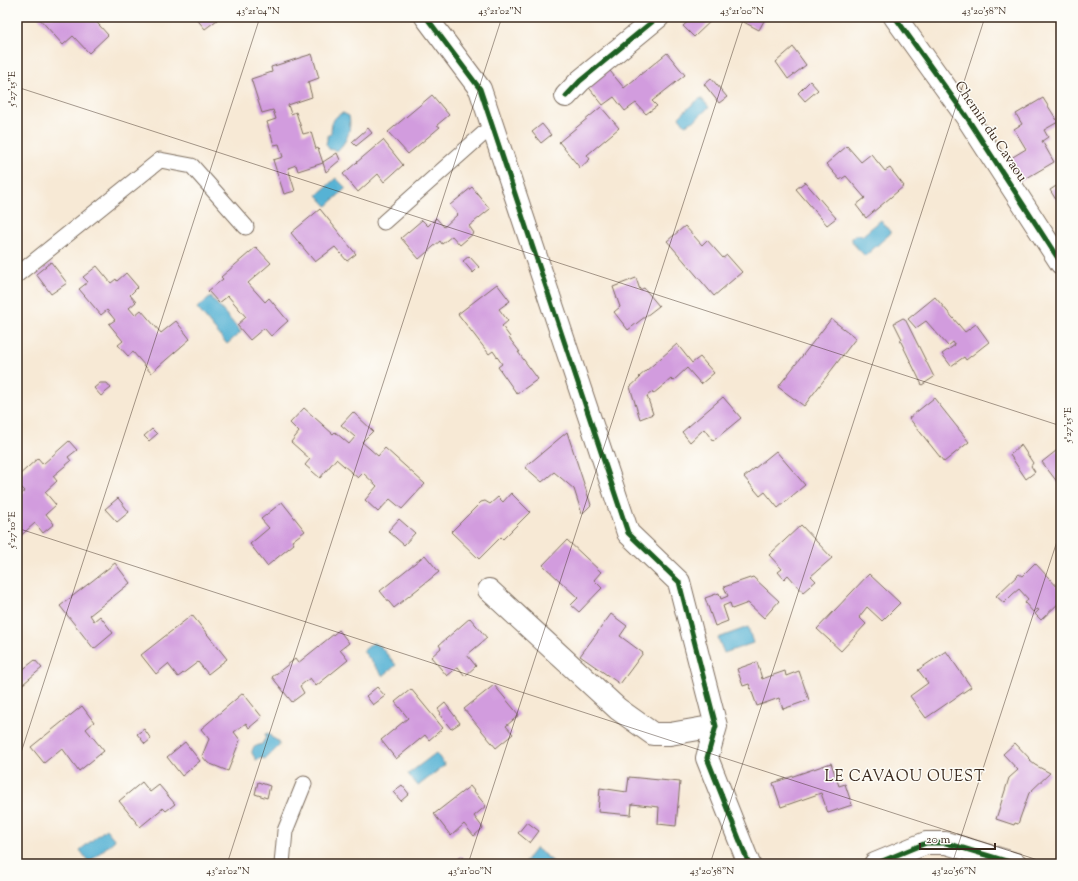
<svg xmlns="http://www.w3.org/2000/svg" width="1078" height="881" font-family="'Sorts Mill Goudy',serif">
<style>
.water{fill:#56b2d4;stroke:#486e79}
.building{fill:#d29cde}
.lines{fill:none;stroke-linecap:round;stroke-linejoin:round}
.service-casing{stroke:#7d6d5e;stroke-width:17}
.minor-casing{stroke:#7d6d5e;stroke-width:24}
.service{stroke:#fff;stroke-width:15}
.minor{stroke:#fff;stroke-width:22}
.cycleway-casing{stroke:#fdfcf7;stroke-width:8}
.cycleway{stroke:#1b5e20;stroke-width:5}
.ticks{fill:none;stroke:#3b2a1e;stroke-width:1;stroke-opacity:0.45}
.labels{text-anchor:middle;dominant-baseline:central;stroke-width:3;stroke-linejoin:round;paint-order:stroke}
.street-label{font-size:14px;fill:#3b2a1e;stroke:#fdfcf7}
.neighbourhood-label{font-size:15px;letter-spacing:1px;fill:#3b2a1e;stroke:#fdfcf7}
.neatline{fill:none;stroke:#3b2a1e;stroke-width:1.5}
.ticks-label{font-size:10px;text-anchor:middle;fill:#3b2a1e}
</style>
<rect width="100%" height="100%" fill="#fdfcf7"/>
<filter id="ink" filterUnits="userSpaceOnUse"><feTurbulence type="fractalNoise" baseFrequency=".025" numOctaves="2"/><feDisplacementMap in="SourceGraphic" scale="8" xChannelSelector="R" yChannelSelector="G"/><feConvolveMatrix kernelMatrix="1 2 1 2 8 2 1 2 1" color-interpolation-filters="sRGB"/></filter>
<filter id="wash" filterUnits="userSpaceOnUse"><feTurbulence type="fractalNoise" baseFrequency=".012" numOctaves="4" result="noise"/><feDisplacementMap in="SourceGraphic" scale="16" xChannelSelector="R" yChannelSelector="G"/><feGaussianBlur stdDeviation="0.9" result="paint"/><feColorMatrix in="noise" values="0 0 0 0 0 0 0 0 0 0 0 0 0 0 0 0 0 1.4 0 .05"/><feComposite in="paint" operator="in"/></filter>
<g filter="url(#wash)">
<rect width="100%" height="100%" fill="#f7e9d5"/>
<!-- water -->
<path class="water" d="M701,98l8,9 -15,14 -9,4 -6,-8c7,-7 13,-13 22,-19z
M343,113l6,3c3,13 -2,26 -12,35l-8,-2 -3,-5 2,-9 3,-1c0,-10 2,-18 12,-21z
M336,178l10,10 -19,18 -10,-11z
M881,220l10,13 -26,23c-4,-4 -9,-9 -12,-13 -4,-7 4,-10 9,-7z
M211,297l30,35 -14,12 -30,-36z
M748,627l5,16 -29,10 -6,-15z
M373,643l8,4 15,18 -13,11 -20,-25z
M269,733l2,4 7,4 1,3v2l-13,13 -5,-1 -5,2 -4,-7c0,-7 5,-7 10,-9l4,-7 -1,-3z
M436,753l9,12 -27,21 -10,-12z
M106,829l9,11 -26,22 -9,-12z
M536,848l20,16h-32v-1z"/>
<g id="blocks">
<!-- building -->
<path class="building" d="M38,17h54l16,18 -19,18 -16,-17 -10,9z
M195,17h20l2,3 -12,9z
M693,17h22l-21,20 -11,-11z
M734,17h32l-7,13z
M793,47l13,18 -18,14 -12,-17z
M667,53l18,22 -33,26 5,5 -11,8 -10,-11 -11,8 -11,-14 -11,8 -17,-21 20,-18 18,22z
M312,54l7,24 -11,4 4,15 -24,8 3,9 5,-2 7,22 8,-2 5,17 2,-1 5,15v-1l14,-9 3,7 -14,12 -3,-9 -25,8 -2,-6 -8,3 7,23 -11,3 -11,-34 10,-3 -4,-13 -5,1 -7,-23 9,-3 -3,-9 -11,3 -11,-34 21,-7 -1,-5z
M711,78l16,19 -8,6 -15,-19z
M810,81l8,9 -13,11 -7,-8z
M432,95l17,20 -12,10 3,2 -32,27 -20,-22z
M1043,98l15,24 -14,8 4,7 -6,4 12,21 -34,20 -14,-21 20,-12 -12,-20 8,-5 -6,-10z
M601,107l18,21 -32,27 3,4 -10,9 -21,-26z
M542,124l9,11 -10,8 -9,-11z
M368,128l4,5 -16,13 -4,-4z
M383,140l20,25 -19,17 -6,-8 -20,18 -15,-18z
M847,146l14,16 10,-8 14,17 5,-3 14,18 -38,32 -10,-13 9,-7 -19,-22 -6,4 -14,-16z
M805,182l31,36 -9,7 -31,-36z
M1061,183v25l-11,-18z
M472,187l18,22 -21,17 5,7 -14,12 -8,-9 -10,8 -2,-3 -21,18 -18,-21 21,-18 6,6 8,-8 8,9 14,-13 -8,-9z
M320,209l36,45 -9,7 -12,-14 -20,15 -24,-29z
M685,226l17,19 5,-5 16,18 4,-3 15,17 -28,24 -47,-55z
M256,247l15,16 -23,20 17,19 4,-4 19,23 -17,15 -7,-8 -14,12 -13,-15 9,-8 -18,-21 -9,7 -11,-12 15,-12 -2,-2z
M469,256l10,11 -6,6 -10,-12z
M51,262l16,21 -16,11 -15,-20z
M97,266l14,17 5,-4 1,2 9,-8 12,14 -8,8 6,7 -7,6 6,7 6,-5 20,23 15,-12 14,18 -39,34 -18,-21 -5,4 -10,-11 5,-4 -14,-17 6,-4 -8,-10 -6,5 -22,-26 9,-7 -5,-5z
M636,278l4,12 4,-2 15,18 -31,24 -14,-18 6,-5 -7,-20z
M497,284l13,17 -11,8 9,12 -6,5 8,11 -1,1 11,14h-2l20,27 -21,15 -19,-27 4,-3 -9,-13 -4,3 -31,-40z
M935,297l30,35 11,-8 13,18 -23,18 -2,-3 -13,9 -9,-12 13,-9 -2,-3 -5,4 -22,-25 -10,7 -8,-9z
M903,318l2,1 29,58 -12,8 -22,-45 2,-1 -8,-16z
M831,319l25,19 -52,68 -26,-19z
M677,344l15,19 8,-6 14,16 -13,11 -14,-16 -14,13 -2,-2 -18,15 -1,-2 -5,4 6,18 -13,5 -10,-32 10,-9 -1,-1z
M100,383h7l4,5 -10,8 -7,-8z
M723,397l18,21 -28,23 -9,-12 -14,13 -8,-10z
M934,398l35,44 -25,20 -35,-44z
M304,408l29,26 2,-2 14,12 6,-7 -14,-12 12,-13 20,19 -11,11 16,14 7,-8 40,36 -23,25 -12,-10 -12,13 -13,-12 12,-14 -14,-13 -5,5 -22,-19 -16,19 -15,-13 5,-6 -19,-17 8,-10 -9,-9z
M152,429l5,5 -8,7 -5,-5z
M567,432l24,73 -9,9 -8,-25 -20,-17 -12,10 -17,-15z
M69,441l8,9 -9,7 3,4 -18,15 4,5 -12,11 11,13 -10,9 8,10 -11,9 -8,-10 -18,16v-42l8,-6 -8,-8v-6l21,-19 5,6z
M1021,445l12,18 -2,3 4,6 -9,7 -16,-24z
M1061,447v40l-19,-25z
M776,451l29,34 -27,23 -13,-16 -5,4 -16,-19z
M511,493l19,19 -27,27 -2,-2 -22,22 -28,-27 30,-30 4,-1 5,3 8,-7 5,5z
M118,498l11,14 -12,10 -12,-13z
M282,502l23,29 -13,10 2,3 -27,22 -17,-22 19,-16 -8,-9z
M399,519l16,14 -11,12 -16,-14z
M801,525l31,33 -21,18 5,5 -13,11 -15,-17 -4,4 -6,-7 4,-3 -13,-14z
M567,540l34,32 -7,8 8,8 -23,24 -8,-7 7,-7 -35,-33z
M425,555l14,17 -45,36 -14,-17z
M115,563l15,20 -40,32 4,6 6,-5 13,17 -19,16 -34,-43z
M1035,563l26,28v10l-20,19 -6,-6 4,-4 -2,-1 -4,3 -8,-9 3,-4 -9,-10 -6,5 -9,9 -8,-7 23,-22 3,2z
M869,574l31,29 -18,18 -15,-14 -8,10 7,7 -25,27 -24,-22z
M753,577l26,24 -15,17 -16,-15 -16,6 -2,-6 -7,3 5,15 -13,5 -10,-28 14,-5 2,6 7,-3 -4,-9z
M611,614l16,12 -7,10 23,17 -23,31 -40,-28z
M192,615l35,44 -19,15 -10,-12 -20,15 -10,-13 -12,10 -15,-19z
M470,618l17,20 -20,17 9,11 -11,10 -7,-9 -11,9 -16,-19 10,-9 -2,-3z
M339,630l10,13 -9,7 8,10 -32,26 -6,-8 -10,8 4,7 -12,9 -20,-25 23,-18 3,4z
M946,651l25,36 -45,31 -16,-22 18,-13 -10,-13z
M35,660l7,8 -25,21v-15z
M757,662l5,17 23,-8 1,5 13,-5 10,29 -26,9 -4,-11 -22,8 -8,-22 -6,2 -6,-17z
M494,685l25,30 -13,11 7,8 -17,14 -32,-39z
M377,687l8,9 -12,9 -7,-9z
M411,689l32,39 -14,12 -4,-5 -29,24 -15,-19 27,-22 -13,-16z
M243,693l19,24 -13,11 -3,-5 -12,9 6,8 -12,31 -20,-8 -6,-7 7,-17 -8,-10z
M445,703l15,20 -9,6 -12,-15 2,-1 -3,-4z
M82,706l12,16 -8,7 18,22 -25,20 -17,-23 -18,15 -13,-16z
M144,729l7,10 -6,5 -8,-10z
M185,742l15,19 -18,15 -15,-19z
M1015,743l16,17 -1,1 5,4 15,8 -21,20 -11,31 -3,-1 -1,2 -18,-6 13,-41 9,-8 -15,-16z
M831,763l8,23 6,-2 7,21 -24,8 -7,-20 -40,14 -8,-24z
M629,777l51,5 -4,44 -18,-2 1,-17 -27,-3 -1,11 -33,-3 2,-24 27,4z
M142,782l8,10 9,-7 16,19 -9,7 -3,-3 -23,19 -21,-26z
M258,782l12,4 -3,12 -12,-4z
M402,785l7,9 -8,7 -8,-9z
M470,786l16,20 -12,10 9,12 -9,8 -10,-12 -13,12 -17,-22z
M527,822l12,9 -9,12 -12,-10z
M461,856l11,8h-21z"/>
</g>
</g>
<g filter="url(#ink)">
<use href="#blocks" fill-opacity="0" stroke="#7d6d5e" stroke-width="1"/>
<g class="lines">
<defs>
<path id="service" d="M384,222l108,-96
M17,275l143,-115 32,6 54,61
M282,864l3,-33 19,-47"/>
<path id="minor" d="M426,17l54,72 148,444 51,49 37,144 -9,32 42,106
M895,17l71,99 95,147
M566,96l14,-15 78,-64
M489,590l129,119 35,25h17l46,-8
M875,864l51,-21h20l70,21"/>
</defs>
<!-- service casing -->
<use href="#service" class="service-casing"/>
<!-- minor casing -->
<use href="#minor" class="minor-casing"/>
<!-- service -->
<use href="#service" class="service"/>
<!-- minor -->
<use href="#minor" class="minor"/>
<defs>
<path id="cycleway" d="M426,17l54,72 148,444 51,49 37,144 -9,32 42,106
M895,17l71,99 95,147
M566,96l14,-15 78,-64
M875,864l51,-21h20l70,21"/>
</defs>
<!-- cycleway casing -->
<use href="#cycleway" class="cycleway-casing"/>
<!-- cycleway -->
<use href="#cycleway" class="cycleway"/>
</g>
</g>
<!-- ticks -->
<path class="ticks" d="M17,21l1,-4M17,87l1044,339M17,528l1033,336M17,765l243,-748M227,864l275,-847M468,864l276,-847M710,864l275,-847M952,864l109,-335"/>
<g class="labels">
<!-- street labels -->
<g class="street-label">
<text transform="translate(990 132) rotate(56)">Chemin du Cavaou</text>
</g>
<!-- neighbourhood labels -->
<g class="neighbourhood-label">
<text x="905" y="777">LE CAVAOU OUEST</text>
</g>
</g>
<!-- margin -->
<rect width="1078" height="881" fill="none" stroke="#fdfcf7" stroke-width="44"/>
<!-- scale -->
<path d="M920 843v6h75v-6" fill="none" stroke="#3b2a1e" stroke-width="2"/>
<text x="926" y="843" font-size="12" fill="#3b2a1e" stroke="#fdfcf7" stroke-width="3" paint-order="stroke">20 m</text>
<rect x="22" y="22" width="1034" height="837" class="neatline"/>
<g class="ticks-label">
<text x="258" y="14">43°21'04"N</text>
<text x="500" y="14">43°21'02"N</text>
<text x="742" y="14">43°21'00"N</text>
<text x="984" y="14">43°20'58"N</text>
<text transform="translate(11 89) rotate(-90)" y="4">5°27'15"E</text>
<text transform="translate(1067 425) rotate(-90)" y="4">5°27'15"E</text>
<text transform="translate(11 530) rotate(-90)" y="4">5°27'10"E</text>
<text x="228" y="874">43°21'02"N</text>
<text x="470" y="874">43°21'00"N</text>
<text x="712" y="874">43°20'58"N</text>
<text x="954" y="874">43°20'56"N</text>
</g>
</svg>
